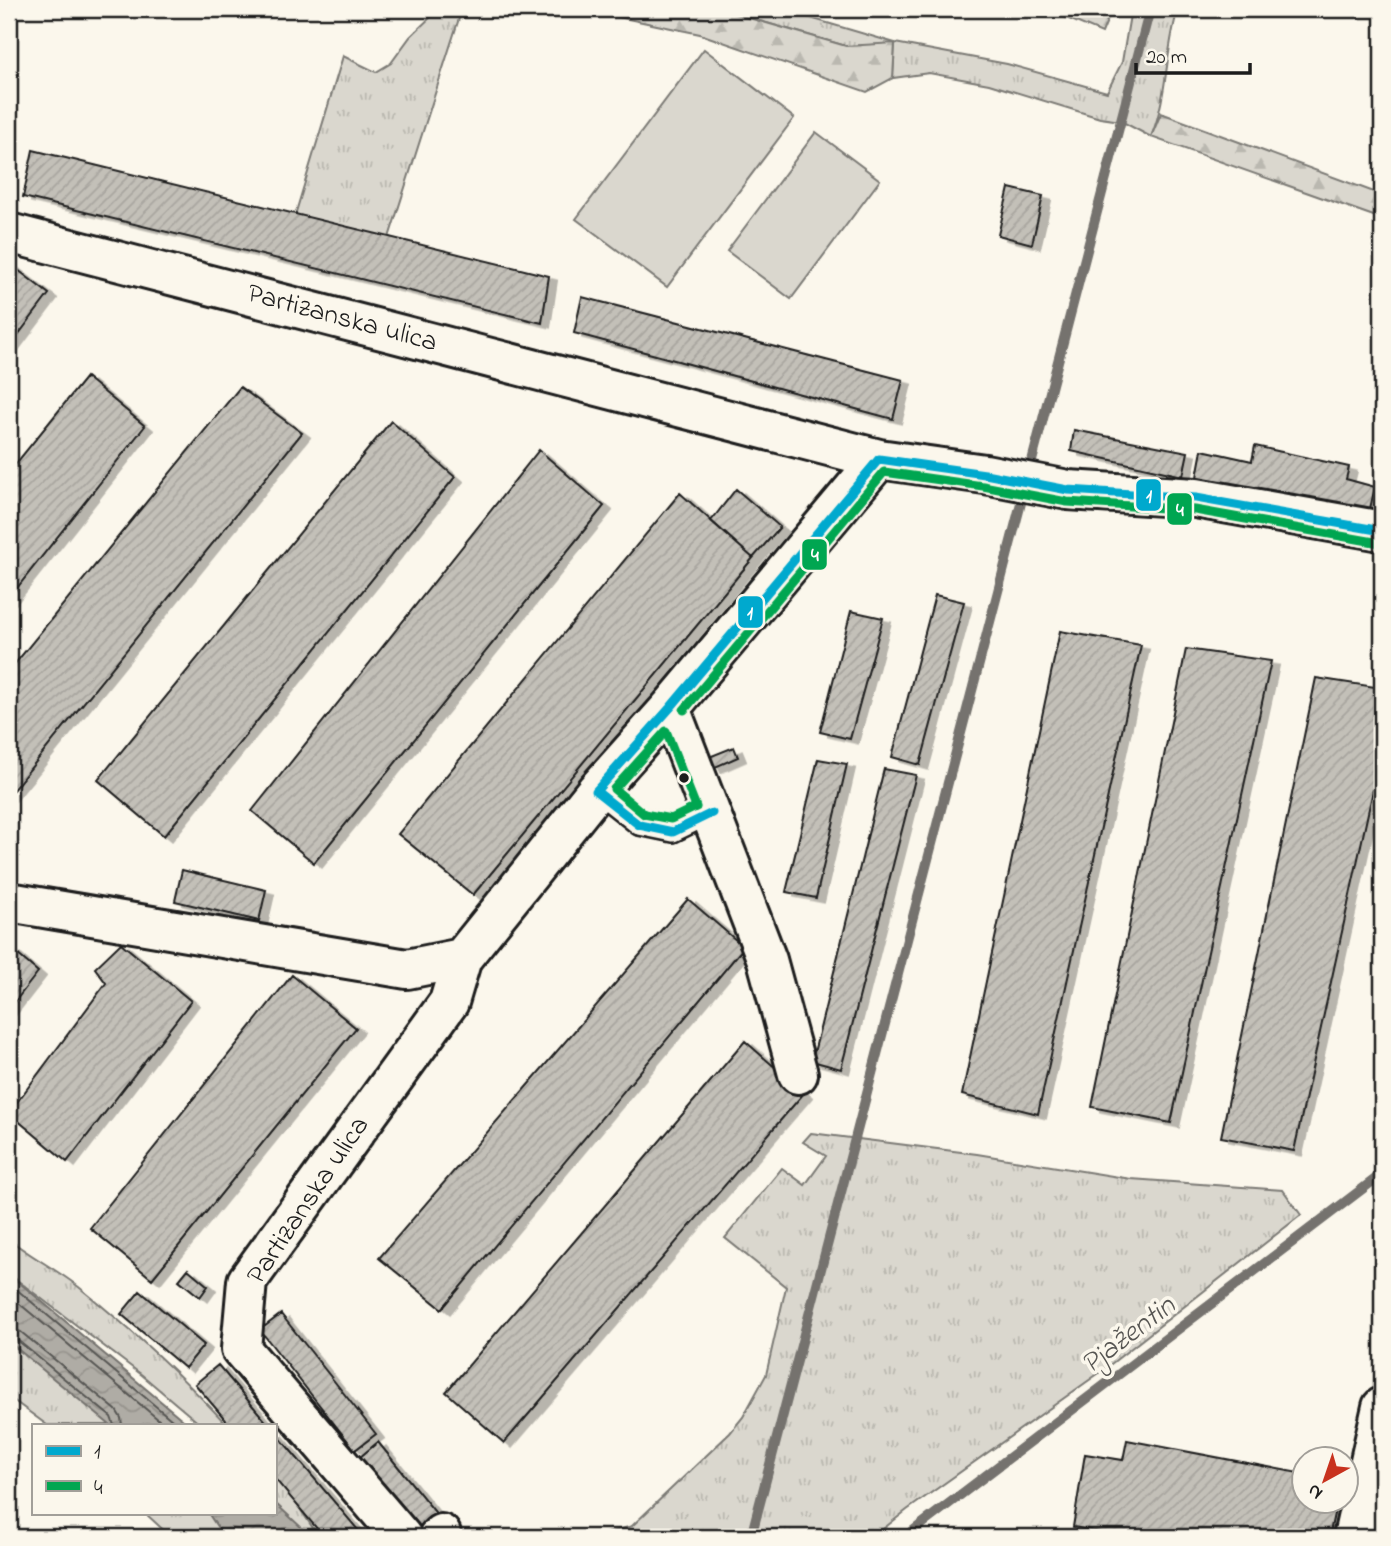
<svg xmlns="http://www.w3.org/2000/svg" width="1391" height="1546" font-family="'Indie Flower',sans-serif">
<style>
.grass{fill:url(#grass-tufts);stroke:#7b7a75;stroke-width:2}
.forest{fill:url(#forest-firs);stroke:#7b7a75;stroke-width:2}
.pitch{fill:#dad7ce;stroke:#7b7a75;stroke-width:2}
.water{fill:url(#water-waves);stroke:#74726e;stroke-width:2}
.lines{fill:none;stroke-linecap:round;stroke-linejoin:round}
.shore{stroke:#575653;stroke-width:2}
.stream{stroke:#74726e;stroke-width:10}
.building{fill:url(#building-hatch);stroke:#1c1c1c;stroke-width:2;filter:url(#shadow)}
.lane-casing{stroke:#1c1c1c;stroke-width:24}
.street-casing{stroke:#1c1c1c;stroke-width:44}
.lane{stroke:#fbf7ec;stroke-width:19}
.street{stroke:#fbf7ec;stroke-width:38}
.bus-1-casing{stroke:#fbf7ec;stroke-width:14}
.bus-2-casing{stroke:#fbf7ec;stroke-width:14}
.bus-1{stroke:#00a9ce;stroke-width:9}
.bus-2{stroke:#00a651;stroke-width:9}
.bus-dot{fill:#1c1c1c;stroke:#fbf7ec;stroke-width:2.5}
.labels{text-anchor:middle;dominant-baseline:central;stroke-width:7;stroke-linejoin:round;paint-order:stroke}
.street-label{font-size:28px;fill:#1c1c1c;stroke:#fbf7ec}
.water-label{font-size:30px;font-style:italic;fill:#575653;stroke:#fbf7ec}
.line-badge{stroke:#fbf7ec;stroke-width:2.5}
.badge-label{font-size:19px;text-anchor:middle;font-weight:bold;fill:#fff}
</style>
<defs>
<pattern id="grass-tufts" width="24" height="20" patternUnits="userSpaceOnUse" patternTransform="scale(1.75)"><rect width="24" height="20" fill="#dad7ce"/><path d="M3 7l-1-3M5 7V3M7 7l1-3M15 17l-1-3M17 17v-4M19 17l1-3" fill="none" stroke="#bab8b0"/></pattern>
<pattern id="forest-firs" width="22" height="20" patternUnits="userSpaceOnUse" patternTransform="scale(1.75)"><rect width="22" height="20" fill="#dad7ce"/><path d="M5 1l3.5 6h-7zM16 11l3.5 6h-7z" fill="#bab8b0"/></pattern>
<pattern id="water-waves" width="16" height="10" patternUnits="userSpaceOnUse" patternTransform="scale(1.75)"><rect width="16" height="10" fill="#afaca5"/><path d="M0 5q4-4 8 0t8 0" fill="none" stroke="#96938d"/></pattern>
<pattern id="building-hatch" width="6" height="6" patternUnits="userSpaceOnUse" patternTransform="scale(1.75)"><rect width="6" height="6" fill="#c3c0b8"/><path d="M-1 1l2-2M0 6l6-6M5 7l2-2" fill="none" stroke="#a7a49e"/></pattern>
<filter id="shadow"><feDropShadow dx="8" dy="4.5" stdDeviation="0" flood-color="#0004"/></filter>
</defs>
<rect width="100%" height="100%" fill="#fbf7ec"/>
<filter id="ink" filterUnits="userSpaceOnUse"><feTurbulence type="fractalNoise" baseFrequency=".0143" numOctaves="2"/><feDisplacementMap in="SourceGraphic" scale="14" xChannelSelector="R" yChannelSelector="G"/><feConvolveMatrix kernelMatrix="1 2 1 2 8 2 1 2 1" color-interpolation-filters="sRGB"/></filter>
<g filter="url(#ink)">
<!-- grass -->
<path class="grass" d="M439,9h23l-76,238 -93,-25 50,-166 33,16 15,-9 19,-26z
M718,9h62l115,34 112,21 100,28 15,-30 9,-53h47c-13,43 -10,86 -27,128l-30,-16 -21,-3 -111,-34 -60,-11 -36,5 2,-34 -49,2z
M811,1133l166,21 154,25 152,11 18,25 -199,156 -195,139 -34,27h-296l20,-1 35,-10 98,-93 13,-16 23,-42 20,-88 -61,-49 57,-70 23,17 21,-29 -23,-14z
M9,1239c22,18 49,31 71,49 52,42 102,88 147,137h-26l-59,-50 -133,-101z
M9,1331l124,94h-86l-38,-28z
M275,1477l15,17 29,43h-22l-22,-29z
M145,1513h84l18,24h-76z"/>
<!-- forest -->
<path class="forest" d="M580,9h138l128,37 49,-3 -2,35 -26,14 -167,-58z
M1045,9h67l-10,24z
M1161,113l221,82v24l-231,-82z"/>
<!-- pitch -->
<path class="pitch" d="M704,49l90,69 -127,169 -91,-68z
M816,132l64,48 -89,119 -64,-48z"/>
<!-- water -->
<path class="water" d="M9,1274l180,151h-79l-101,-83z
M275,1503l28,26 2,8h-81l-16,-24h67z"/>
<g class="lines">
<!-- shore -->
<path class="shore" d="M9,1283l169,142
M9,1295l156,130
M9,1328l12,4 95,78 5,8 1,7
M9,1337l7,2 95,78 3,8"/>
<!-- stream -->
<path class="stream" d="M751,1537l399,-1528
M905,1537l477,-363"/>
</g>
<!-- building -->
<path class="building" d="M33,150l516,126 -7,47 -519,-126z
M1009,188l34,8 -11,48 -34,-9z
M9,263l40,31 -40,53z
M582,297l321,83 -10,39 -319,-86z
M86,377l59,49 -136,172v-126z
M240,387l62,46 -293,362v-124z
M391,421l64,56 -291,359 -66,-56z
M1074,430l114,22 -5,24 -112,-25z
M1255,446l94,21 -3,12 29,8 -6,26 -172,-36 5,-27 50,11z
M539,450l65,56 -290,357 -62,-52z
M736,489l44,38 -27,31 -42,-37z
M680,493l73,65 -280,337 -75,-61z
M935,595l29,7 -44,163 -28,-8z
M851,611l32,7 -33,121 -30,-7z
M1060,631l81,14 -103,469 -76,-19z
M1186,649l85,12 -100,462 -79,-16z
M1316,678l66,10v61l-88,402 -73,-14z
M734,747l4,10 -25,11 -4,-11z
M818,759l29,5 -31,134 -30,-6z
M884,769l32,6 -75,294 -29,-8z
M182,870l84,20 -7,31 -84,-20z
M688,899l56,48 -302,362 -63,-51z
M121,943l70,58 -124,161 -58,-49 97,-130 -11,-15z
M9,947l29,25 -29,37z
M292,975l64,53 -204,251 -62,-51z
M745,1041l59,52 -300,350 -58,-51z
M188,1269l20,17 -8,11 -21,-17z
M140,1291l64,54 -19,23 -64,-54z
M281,1314l95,120 -21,16 -95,-120z
M218,1365l51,60h-39l-35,-41z
M275,1432l89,105h-40l-49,-58z
M1127,1440l177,34v26h33l-8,37h-229l1,-5 -28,-5 12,-73 38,6z
M378,1442l61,75 -19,15 -61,-74z"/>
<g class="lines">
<defs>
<path id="lane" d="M596,791l43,34 34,7 39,-19"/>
<path id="street" d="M9,233l870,226
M670,708l97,252 31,114
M9,902l398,67 55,-11
M402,1537l-161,-188 6,-68 202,-279 13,-44 134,-167 74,-83 209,-249 106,15 83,16 128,8 186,33
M438,1537l3,-3
M1353,1537l29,-130"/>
</defs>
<!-- lane casing -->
<use href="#lane" class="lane-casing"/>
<!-- street casing -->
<use href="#street" class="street-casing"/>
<!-- lane -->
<use href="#lane" class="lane"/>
<!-- street -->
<use href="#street" class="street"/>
<defs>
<path id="bus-1" d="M596,791l74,-83 209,-249 106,15 83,16 128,8 186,33
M596,791l43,34 34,7 39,-19"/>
<path id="bus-2" d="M684,710l200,-238 99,14 84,16 128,8 185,33
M666,731l30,76 -25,12 -27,-5 -30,-25z"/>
</defs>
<!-- bus-1 casing -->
<use href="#bus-1" class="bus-1-casing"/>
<!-- bus-2 casing -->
<use href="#bus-2" class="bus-2-casing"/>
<!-- bus-1 -->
<use href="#bus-1" class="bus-1"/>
<!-- bus-2 -->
<use href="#bus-2" class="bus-2"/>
</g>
</g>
<!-- markers -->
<circle class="bus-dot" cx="684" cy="778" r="6"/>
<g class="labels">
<!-- street labels -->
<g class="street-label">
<text transform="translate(342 319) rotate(15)">Partizanska ulica</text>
<text transform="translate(309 1201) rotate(-56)">Partizanska ulica</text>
</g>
<!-- water labels -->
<g class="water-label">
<text transform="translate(1129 1336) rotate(-37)">Pjažentin</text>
</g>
</g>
<g class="line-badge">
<rect x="1135" y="478" width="27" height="34" rx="7" fill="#00a9ce"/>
<rect x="1166" y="492" width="27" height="34" rx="7" fill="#00a651"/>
<rect x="801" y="538" width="27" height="33" rx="7" fill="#00a651"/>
<rect x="737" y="595" width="27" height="34" rx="7" fill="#00a9ce"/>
</g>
<g class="badge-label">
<text x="1149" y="502">1</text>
<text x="1180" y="516">4</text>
<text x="815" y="561">4</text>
<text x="750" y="619">1</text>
</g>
<!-- margin -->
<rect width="1391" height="1546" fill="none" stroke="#fbf7ec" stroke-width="35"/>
<rect x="18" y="18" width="1356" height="1511" fill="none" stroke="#1c1c1c" stroke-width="2.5" filter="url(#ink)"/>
<!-- legend -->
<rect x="32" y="1424" width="245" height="91" fill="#fbf7ec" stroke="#a29f99" stroke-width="2"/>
<rect x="46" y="1446" width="35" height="10" fill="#00a9ce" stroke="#a29f99" stroke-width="2"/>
<text x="94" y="1458" font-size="21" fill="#1c1c1c">1</text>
<rect x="46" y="1481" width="35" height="10" fill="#00a651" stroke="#a29f99" stroke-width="2"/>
<text x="94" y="1494" font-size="21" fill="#1c1c1c">4</text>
<!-- north arrow -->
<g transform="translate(1325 1480) rotate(220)"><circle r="33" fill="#fbf7ec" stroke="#a29f99" stroke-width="2"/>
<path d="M0-5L12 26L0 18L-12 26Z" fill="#c8321e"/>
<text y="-10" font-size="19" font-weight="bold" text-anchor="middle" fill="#1c1c1c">N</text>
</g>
<!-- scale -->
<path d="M1136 63v10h114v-10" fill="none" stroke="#1c1c1c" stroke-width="3.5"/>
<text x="1146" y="63" font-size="21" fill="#1c1c1c" stroke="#fbf7ec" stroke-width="5" paint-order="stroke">20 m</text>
</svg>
